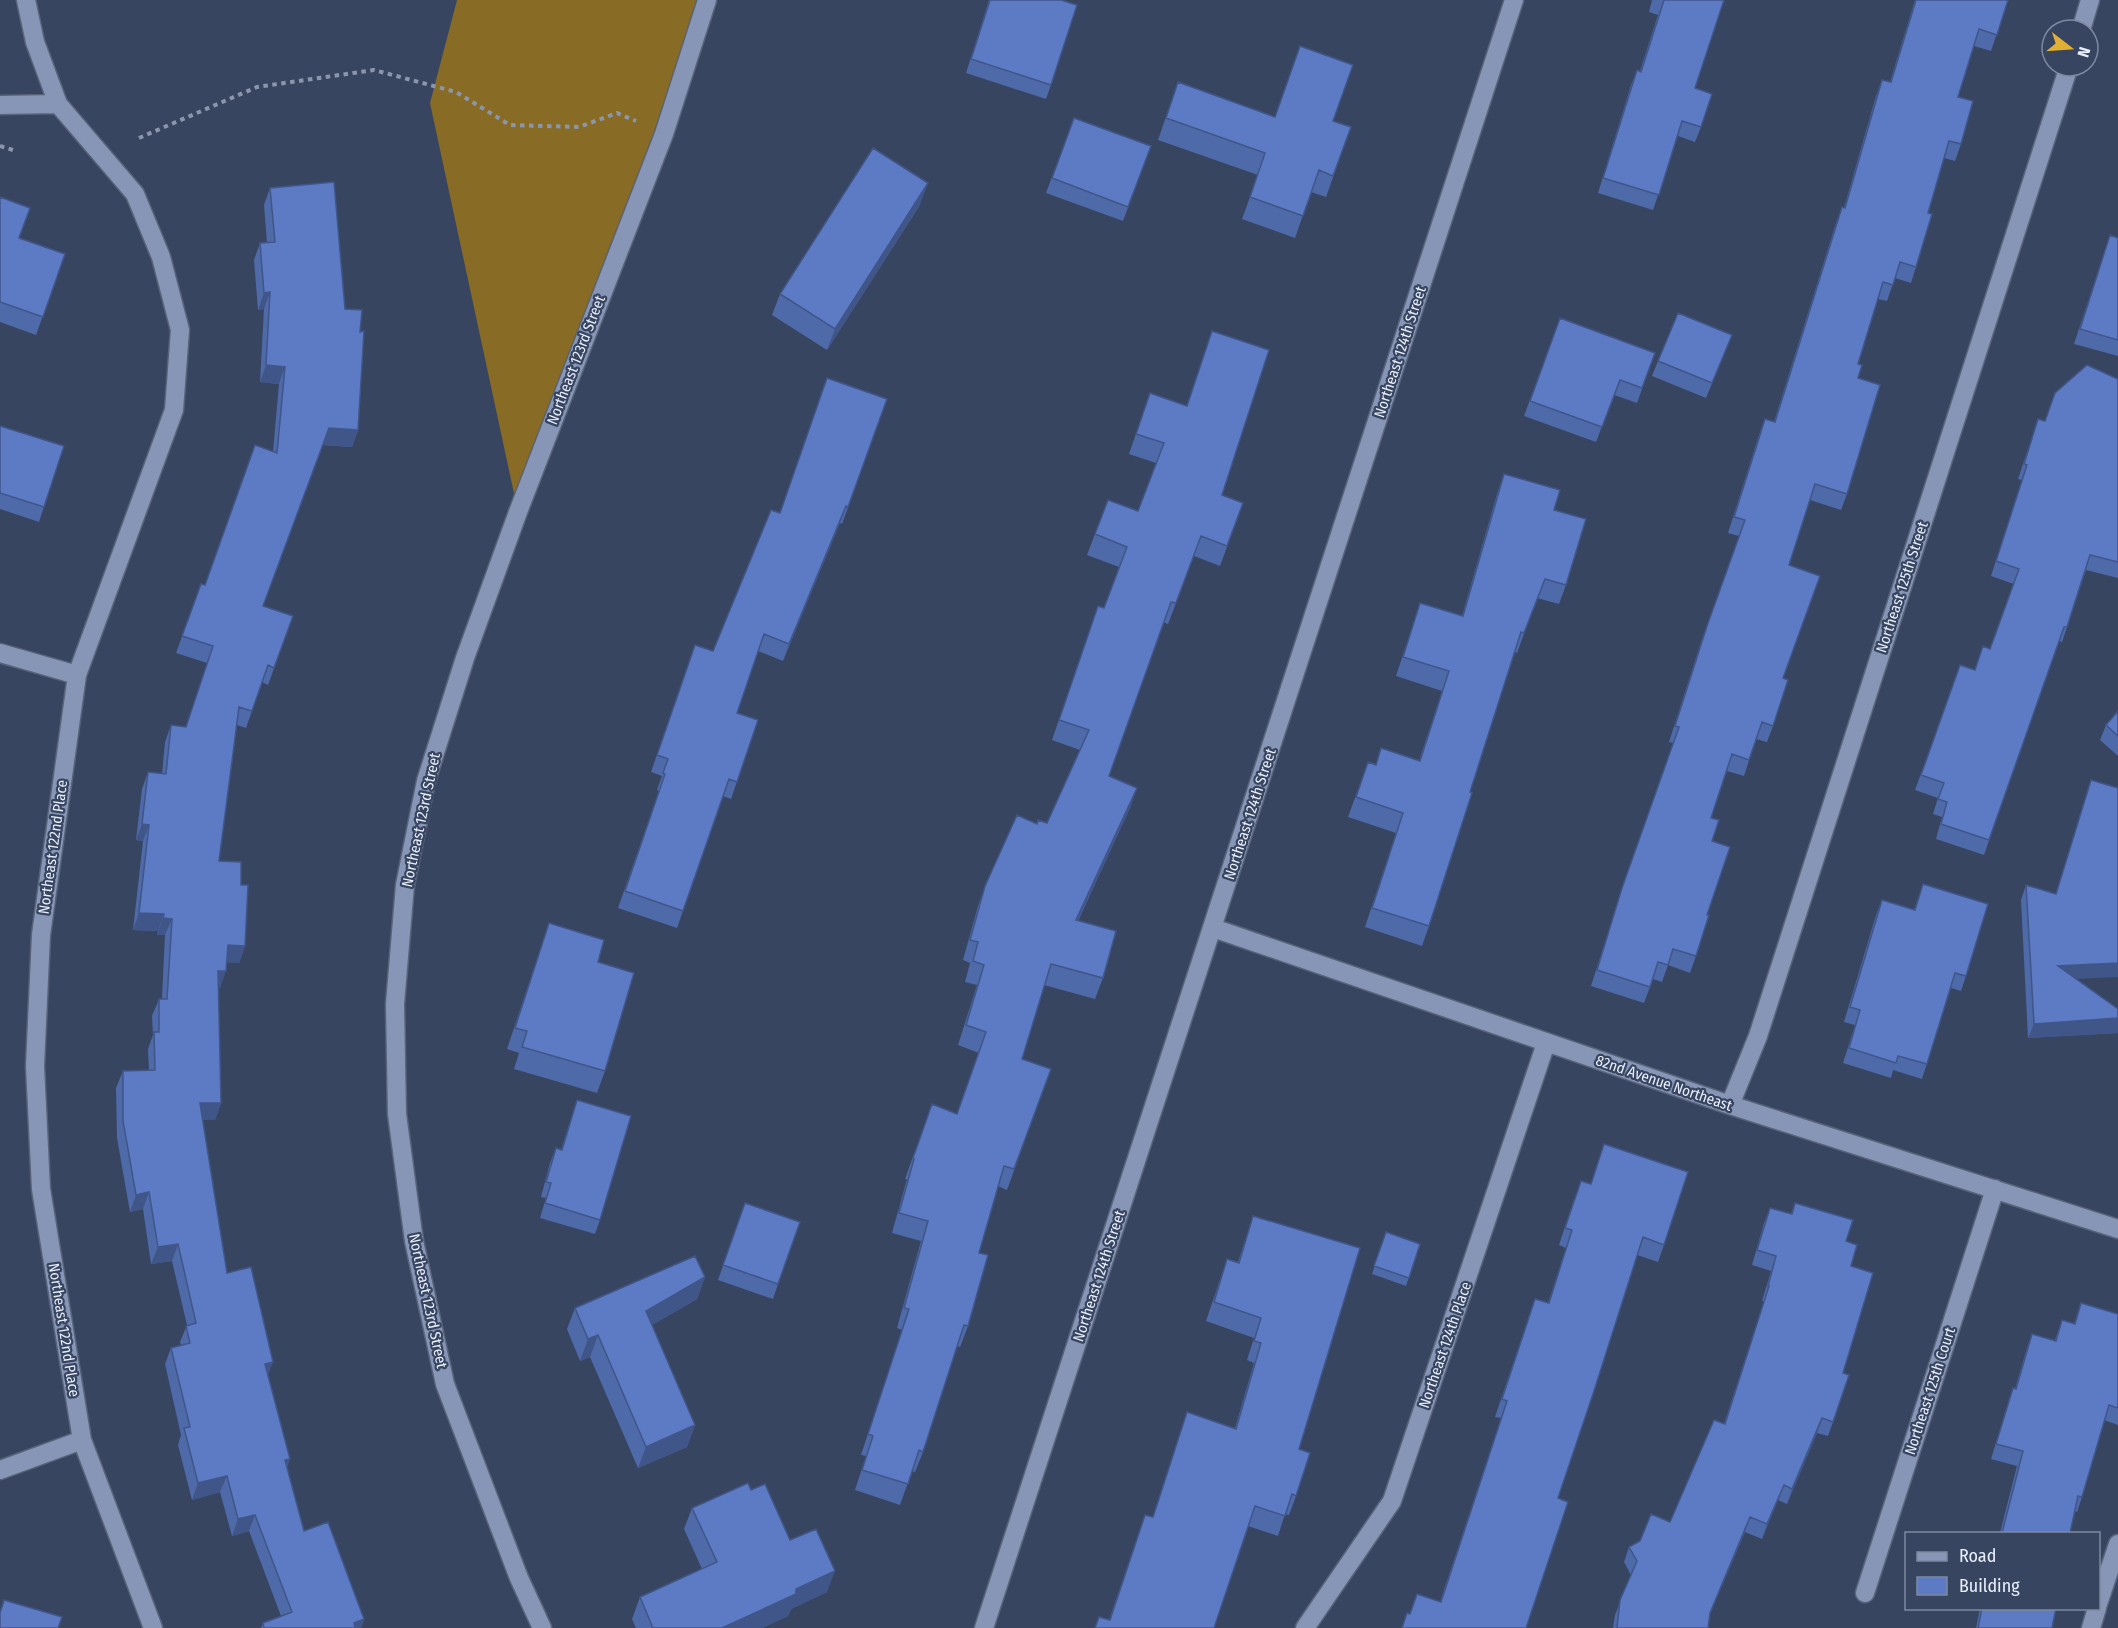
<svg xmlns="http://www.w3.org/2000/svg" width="2118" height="1628" font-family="'Fira Sans Condensed',sans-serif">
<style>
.forest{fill:#886b24}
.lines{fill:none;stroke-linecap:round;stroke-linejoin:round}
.minor-casing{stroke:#586278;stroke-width:21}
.tertiary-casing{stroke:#586278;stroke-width:21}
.path{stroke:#8c96ab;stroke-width:4;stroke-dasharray:4.5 4.5;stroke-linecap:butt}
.minor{stroke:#8796b6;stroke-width:18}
.tertiary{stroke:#8796b6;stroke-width:18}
.wall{fill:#4f6aa9}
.shaded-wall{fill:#405689}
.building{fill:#5c7bc4;stroke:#405689;stroke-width:1.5}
.labels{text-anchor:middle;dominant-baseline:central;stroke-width:4.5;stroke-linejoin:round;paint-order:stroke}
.street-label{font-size:15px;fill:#e8eefc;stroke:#384561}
</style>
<rect width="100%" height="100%" fill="#384561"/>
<!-- forest -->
<path class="forest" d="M457,0h250l-189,512 -88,-409z"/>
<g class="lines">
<defs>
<path id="minor" d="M26,0l9,42 23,62 77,90 26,63 19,73 -6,80 -97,265 -36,260 -6,131 6,123 41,251 71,188
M2081,30l9,-30
M0,105l58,-1
M0,653l77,22
M1213,928l517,177 388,124
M1730,1105l28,-69 311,-970
M0,1470l82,-30
M1865,1593l130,-404
M2098,1604l20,-60
M984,1628l530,-1628
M1305,1628l87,-127 154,-458
M2091,1628l6,-20"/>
<path id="tertiary" d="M542,1628l-23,-50 -74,-194 -31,-143 -17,-127 -2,-110 10,-119 21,-104 39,-123 53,-146 146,-378 43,-134"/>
</defs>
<!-- minor casing -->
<use href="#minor" class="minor-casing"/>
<!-- tertiary casing -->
<use href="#tertiary" class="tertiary-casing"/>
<!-- path -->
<path class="path" d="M139,138l118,-51 117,-17 82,22 54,33 69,2 38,-14 19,8
M0,146l16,5"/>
<!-- minor -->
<use href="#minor" class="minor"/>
<!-- tertiary -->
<use href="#tertiary" class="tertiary"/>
</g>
<!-- wall -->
<path class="wall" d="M989,0h72l-10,85 -5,14 -80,-26z
M1652,0h72l-29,88 6,39 -6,15 -17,-6 -25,74 -55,-17 33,-108 6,-15 3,1 18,-56 -9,-3z
M1915,0h93l-17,51 -17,-5 -16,51 3,47 -6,17 -11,-3 -16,55 -12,54 -5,16 -16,-5 -8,23 -9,-2 -20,65v14l-11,116 -6,16 -31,-10 -21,65 -6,113 -10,48 -6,16 -11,-3 -12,37 -17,-5 -16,47 1,23 -5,74 -11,41 -6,17 -22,-8 -6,17 -9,-3 -9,24 -53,-17 26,-82 56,-161 -4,-1 32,-100 38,-106 -11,-3 31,-98 6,-16 9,3 62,-199 6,-16 2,1 32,-112 6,-16 8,2z
M1178,82l97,35 58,4 18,6 -25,70 -15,-5 -16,46 -53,-19 16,-44 -100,-35z
M1074,118l77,28 -28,75 -77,-28z
M270,188l75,121 15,23 -2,98 -6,17 -29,-2 -60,161 30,10 -25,69 -6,-3 -16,46 -9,-3 -18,136 22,24 4,61 -6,17 -13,-1 -6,26h-2l3,115 -6,17h-13l25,153 41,102 22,84 -3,8 17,64 60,88 -3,9h-100l2,-5 18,-7 -32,-85 -17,5 -12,-44 -28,8 -14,-55 3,-10 -16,-71 6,-16 10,-3 -1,-3 7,-17 -15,-64 -21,3 -8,-55 -13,3 -13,-74 -1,-50 7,-17h26l-1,-22 5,-14 -1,-19 7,-17h3l3,-64h-8l1,-4 -25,-1 10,-89 -7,-1 6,-51 6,-17 14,2 3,-32 6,-17 15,2 21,-64 -31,-10 25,-69 4,1 68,-133 6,-68 -19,-2 4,-73 -6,1 -4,-50 6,-17h7l-3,-38z
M0,197l19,41 46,16 -29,81 -36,-13z
M920,205l-93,145 -55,-35 8,-21z
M2110,235l8,3v118l-44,-12z
M1560,318l95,35 -18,50 -23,-8 -18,47 -72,-26z
M1212,331l10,164 21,8 -23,63 -26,-10 -26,68 -5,-2 -54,154 28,12 -7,20 -52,113 25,57 -8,21 -51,-14 -22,74 29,10 -44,121 -9,-4 -19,67 -11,73 -8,21 -3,-1 -34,106 -8,20 -3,-1 -12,34 -45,-15 11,-34 -5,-1 41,-125 -5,-2 24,-87 -29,-8 15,-54h-2l27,-75 25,10 22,-61 -21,-8 19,-60 -12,-3 5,-19 -7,-3 15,-54 7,-20 52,-62 10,-1 33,-73 -28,-10 46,-134 6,2 15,-41 -32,-12 21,-55 30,11 18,-48 -27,-9 21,-61 37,13z
M1732,335l-26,63 -54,-22 6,-15z
M2118,379v199l-32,-8 -24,72 -3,-1 -75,214 -48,-16 6,-22 -9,-3 5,-16 -23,-8 45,-125 15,5 15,-21 24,-65 -23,-8 31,-96 -4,-1 20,-60 7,2z
M887,399l-45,125 -2,-1 -57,138 -25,-10 -21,62 21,7 -27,79 -8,-3 -46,132 -59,-20 41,-117 -2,-1 5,-14 -11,-4 44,-127 18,6 66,-138z
M0,426l44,81 -5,15 -39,-13z
M1504,474l50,36 12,75 -7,19 -22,-6 -20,55 -2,-1 -45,140 -41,134 -7,20 -57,-19 31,-94 -48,-16 20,-55 8,2 5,-16 38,13 23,-70 -46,-15 24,-73 42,13 35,-122z
M2118,711v45l-18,-16 6,-15z
M2091,780l-14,199 41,30v24l-90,5 -7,-138 5,-15 30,9z
M1923,884l43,92 -5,15 -10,-3 -29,91 -29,-9 -2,8 -48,-15 12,-38 -11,-3 32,-107 6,-15 32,10z
M549,923l49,39 7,109 -8,22 -83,-24 5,-16 -12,-4z
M577,1100l23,120 -5,14 -55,-16 6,-20 -5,-1 9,-34 6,-15 5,2z
M1574,1199l90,46 -6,17 -21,-7 -79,243 -32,130 -117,-14 31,-12 61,-184 -6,-1 34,-101 6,-17 13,4 18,-55 -7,-3z
M745,1203l33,81 -5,15 -55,-19z
M1795,1203l51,38 5,25 -8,107 -10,49 -5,14 -11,-3 -30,71 -9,-4 -16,39 -17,-7 -36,84 -1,12h-95l2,-13 16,-40 -7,-13 5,-15 11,-6 30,-19 54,-98 40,-123h-2l9,-30 -19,-6 12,-42 6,-15 21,6z
M1253,1216l46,233 -3,47 -7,19 -4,-1 -7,22 -30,-10 -34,102h-119l4,-11 10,3 36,-105 8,2 34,-105 48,16 19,-65 -7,-3 7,-22 -48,-17 21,-62 11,3z
M1386,1232l34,12 -14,42 -34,-12z
M705,1277l-8,22 -45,26 43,100 -8,22 -49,21 -48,-111 -10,4 -13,-32 8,-21z
M2081,1303l37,11v111l-14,-5 -22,77 -5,15 -2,-1 -5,22h-70l17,-67 -26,-7 17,-56 5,-15 2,1 12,-41 5,-14 23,6 7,-20 12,4z
M751,1490l39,50 37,52 -36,17 -3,7 -26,12h-126l-4,-9 8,-22 62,-28 -18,-40 8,-21z
M1980,1608h76l-4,20h-76z"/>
<!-- shaded-wall -->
<path class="shaded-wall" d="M928,183l-8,22 -93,145 8,-21z
M270,292l-6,17 -6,1 6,-17z
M266,365l19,2 -6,17 -19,-2z
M329,428l29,2 -6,17 -29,-2z
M846,506l-6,17 -57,138 6,-17z
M1137,788l-7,20 -62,133 8,-21z
M142,824l7,1 -6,16 -7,-1z
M139,913l25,1 -6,17 -25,-1z
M163,918l9,1 -7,16h-8z
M228,945l17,1 -6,17 -18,-1z
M2118,963v14l-66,3 6,-14z
M218,971h8l-6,17h-8z
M2118,1018v15l-90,5 6,-14z
M200,1103h21l-6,17h-21z
M149,1192l-6,17 -13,3 6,-17z
M178,1244l-6,17 -21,3 7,-17z
M705,1277l-8,22 -59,34 8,-22z
M598,1335l-8,22 -10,4 8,-22z
M273,1362l-6,16 -2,-14z
M1822,1418l-5,15 -30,71 5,-15z
M695,1425l-8,22 -49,21 8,-21z
M290,1459l-7,17 2,-16z
M227,1476l-7,16 -28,8 6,-17z
M1784,1485l-6,15 -16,39 5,-15z
M255,1515l-6,16 -17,5 6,-17z
M1750,1517l-5,15 -41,96 6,-15z
M835,1571l-8,21 -36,17 -3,7 -26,12h-40l74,-39z
M364,1619l-3,9h-9l2,-5z"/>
<!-- building -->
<path class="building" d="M990,0h71l16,5 -26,80 -80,-26z
M1664,0h60l-29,88 17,6 -11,33 -19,-6 -23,74 -56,-17 34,-108 4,2z
M1916,0h92l-11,35 -18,-6 -21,68 15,4 -12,43 -12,-3 -21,72 4,1 -16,53 -16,-5 -7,23 -10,-3 -25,82 4,1 -4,13 22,7 -33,109 -32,-10 -26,81 31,11 -37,102 5,2 -15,46 -11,-4 -13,38 -17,-6 -21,64 8,2 -7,21 18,6 -23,68h2l-13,41 -23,-7 -5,16 -10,-3 -8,25 -53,-17 25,-82 57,-161 -4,-1 32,-100 38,-106 -11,-3 31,-98 10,3 67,-215 3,1 37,-128 9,2z
M1300,46l53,19 -20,56 18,6 -18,49 -14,-6 -16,46 -53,-19 15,-44 -99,-35 12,-36 97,35z
M1074,118l77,28 -23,61 -76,-29z
M873,148l55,35 -93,146 -55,-35z
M334,182l11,127 17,1 -2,22 4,-1 -6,99 -29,-2 -66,178 30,10 -19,52 -6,-3 -16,46 -13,-4 -20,154 22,1v23h7l-3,61 -17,-1 -2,26h-8l3,132h-21l27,170 24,-6 22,95 -8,2 25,95 -5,1 19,71 24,-9 36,97 -10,4 1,5h-91l-1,-5 29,-11 -37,-97 -17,4 -11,-43 -29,7 -14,-55 6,-1 -19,-79 19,-5 -4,-17 10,-3 -18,-79 -20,3 -9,-55 -13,3 -13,-74v-50l32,-1 -1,-38h5v-33h8l5,-80 -9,-1 1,-4 -25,-1 10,-88 -7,-1 6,-52 18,2 5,-49 15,2 27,-81 -31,-10 19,-52 4,1 50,-140 22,8 8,-86 -19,-2 4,-73 -6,1 -4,-50 15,-1 -5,-54z
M0,197l30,11 -11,30 46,16 -22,63 -43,-15z
M2110,235l8,3v102l-38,-11z
M1678,313l54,22 -20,48 -54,-22z
M1560,318l95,35 -13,35 -22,-8 -18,47 -72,-26z
M1212,331l57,19 -47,145 21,8 -16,43 -26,-10 -25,67 -5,-1 -62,174 28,12 -61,132 40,11 -13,47 -52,-14 -29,95 29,10 -37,100 -10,-3 -25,87 9,2 -20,71 -4,-1 -41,127 -4,-2 -11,34 -46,-14 11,-34 -5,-2 41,-125 -5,-1 24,-87 -29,-8 15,-54 -1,-1 19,-54 25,10 29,-82 -20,-7 18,-60 -11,-4 5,-19 -8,-2 15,-54 32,-71 20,9 1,-4 9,3 42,-93 -30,-10 39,-114 6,2 23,-61 -32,-13 13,-34 30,11 26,-68 -28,-9 14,-41 37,13z
M2087,365l31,14v183l-28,-7 -23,72h-3l-75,213 -48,-16 6,-22 -9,-3 6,-16 -23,-8 39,-110 15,5 8,-24 7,3 29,-80 -23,-8 31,-96 -3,-1 14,-45 7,2 10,-28z
M827,378l60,21 -39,108 -2,-1 -57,138 -25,-10 -27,79 21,7 -21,62 -8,-3 -46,132 -58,-20 40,-117 -2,-1 5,-14 -11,-4 38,-110 18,6 58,-141 9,3z
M0,426l64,20 -20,61 -44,-14z
M1504,474l56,16 -6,20 32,9 -20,66 -21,-6 -21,54 -3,-1 -51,160 2,1 -43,133 -57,-18 31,-95 -47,-16 12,-35 8,3 5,-17 39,13 29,-90 -46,-14 17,-54 43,13z
M2118,711v25l-12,-11z
M2091,780l27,8v175l-60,3 60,43v9l-84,6 -8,-139 30,9z
M1923,884l65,20 -22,72 -11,-3 -28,91 -29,-8 -2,7 -47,-15 11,-38 -10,-3 32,-107 33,10z
M549,923l55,17 -6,22 36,11 -29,98 -83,-24 5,-16 -12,-3z
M577,1100l54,16 -31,104 -55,-17 6,-20 -5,-1 10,-34 6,2z
M1604,1144l84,28 -24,73 -21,-8 -49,154 -36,107 10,4 -42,126h-124l5,-15 3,1 7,-20 24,8 66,-201 -5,-2 33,-100 14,4 23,-73 -7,-2 16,-47 10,3z
M745,1203l55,19 -22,62 -55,-19z
M1795,1203l58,17 -7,21 11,4 -6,21 22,7 -30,100 6,2 -16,47 -11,-4 -30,71 -8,-4 -17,39 -17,-7 -40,96 -2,15h-91l3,-28 17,-39 -8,-14 11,-6 11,-27 19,8 44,-102 11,4 44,-138h-1l8,-30 -19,-6 13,-42 22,6z
M1253,1216l107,32 -61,201 11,4 -14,43 -4,-2 -7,22 -30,-10 -41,122h-119l4,-11 11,3 35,-105 8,2 34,-105 49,17 25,-86 -7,-2 7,-23 -47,-16 13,-43 12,4z
M1386,1232l34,12 -11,34 -35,-12z
M695,1256l10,21 -59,34 49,114 -49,22 -48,-112 -10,4 -13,-31z
M2081,1303l37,11v94l-9,-3 -27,92 -4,-1 -8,37h-68l21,-82 -27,-7 17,-56 3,1 16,-55 24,7 6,-21 13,4z
M748,1483l3,7 14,-6 25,56 26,-11 19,42 -39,18v5l-74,34h-69l-13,-31 77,-35 -25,-54z
M4,1600l58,17 -4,11h-58v-15z
M1982,1608h74l-4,20h-74z"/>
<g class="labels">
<!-- street labels -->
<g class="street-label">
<text transform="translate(1400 352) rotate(-72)">Northeast 124th Street</text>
<text transform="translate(576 360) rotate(-69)">Northeast 123rd Street</text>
<text transform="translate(1902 587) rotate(-72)">Northeast 125th Street</text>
<text transform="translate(1250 814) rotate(-72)">Northeast 124th Street</text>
<text transform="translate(421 820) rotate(-78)">Northeast 123rd Street</text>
<text transform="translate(53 847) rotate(-82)">Northeast 122nd Place</text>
<text transform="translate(1664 1083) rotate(19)">82nd Avenue Northeast</text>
<text transform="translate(1099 1276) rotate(-72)">Northeast 124th Street</text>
<text transform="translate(428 1301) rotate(78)">Northeast 123rd Street</text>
<text transform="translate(64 1330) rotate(81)">Northeast 122nd Place</text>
<text transform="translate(1445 1345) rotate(-71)">Northeast 124th Place</text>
<text transform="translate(1930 1391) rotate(-72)">Northeast 125th Court</text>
</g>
</g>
<!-- legend -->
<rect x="1905" y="1532" width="195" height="78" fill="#384561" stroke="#7e899f" stroke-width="1.5"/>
<rect x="1917" y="1552" width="30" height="9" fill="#8796b6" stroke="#7e899f" stroke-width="1.5"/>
<text x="1959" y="1562" font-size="18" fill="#e8eefc">Road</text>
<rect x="1917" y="1577" width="30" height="18" fill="#5c7bc4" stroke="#7e899f" stroke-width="1.5"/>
<text x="1959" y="1592" font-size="18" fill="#e8eefc">Building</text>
<!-- north arrow -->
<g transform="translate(2070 48) rotate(107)"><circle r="28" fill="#384561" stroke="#7e899f" stroke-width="1.5"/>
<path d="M0-4.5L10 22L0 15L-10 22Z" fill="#e1af34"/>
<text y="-9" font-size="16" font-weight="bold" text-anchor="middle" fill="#e8eefc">N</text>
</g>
</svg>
